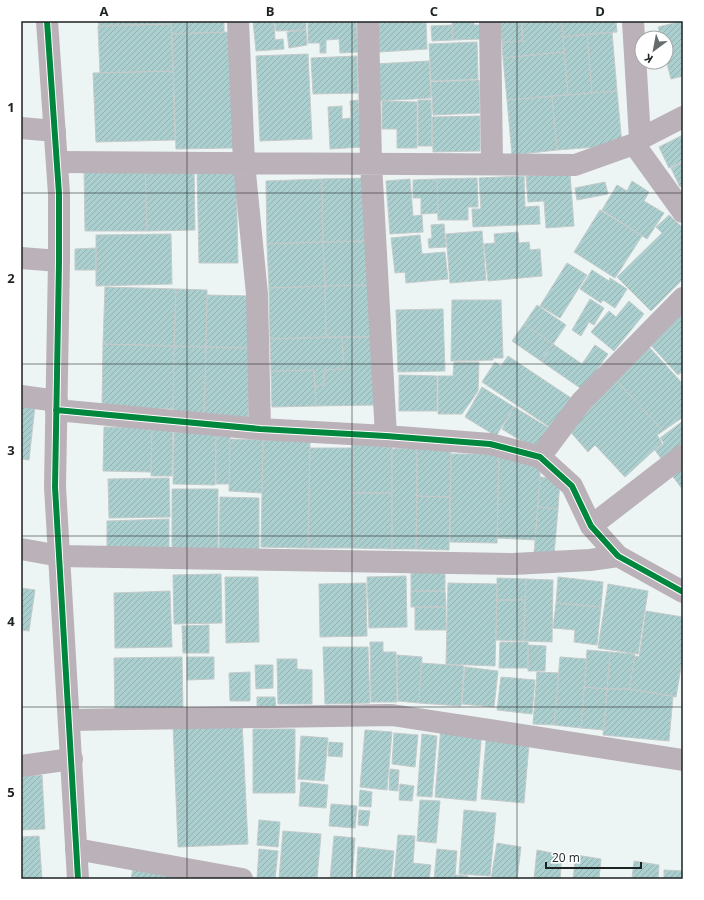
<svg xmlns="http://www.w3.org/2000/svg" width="704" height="900" font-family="'Open Sans',sans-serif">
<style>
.building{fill:url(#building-hatch);stroke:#c4caca}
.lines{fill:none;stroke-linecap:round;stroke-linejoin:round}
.minor{stroke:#bbb1b8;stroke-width:22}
.tertiary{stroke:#bbb1b8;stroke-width:22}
.cycleway-casing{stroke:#fff;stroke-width:8}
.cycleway{stroke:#00873e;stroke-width:6}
.grid{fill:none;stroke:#1d2222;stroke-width:1;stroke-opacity:0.55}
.neatline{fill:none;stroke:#1d2222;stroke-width:1.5}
.grid-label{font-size:13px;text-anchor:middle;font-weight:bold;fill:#1d2222}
</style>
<defs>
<pattern id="building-hatch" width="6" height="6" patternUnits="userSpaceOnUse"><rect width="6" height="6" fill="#abcecf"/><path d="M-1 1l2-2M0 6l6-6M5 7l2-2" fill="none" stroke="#93b1b1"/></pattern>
</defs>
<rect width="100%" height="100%" fill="#ecf4f4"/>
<!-- building -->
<path class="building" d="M98,21h73v3l-72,2z
M171,21h53v11l-52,2z
M253,21h21l1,19 8,-1 1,10 -28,2z
M275,21h31v9l-30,1z
M308,21h48l2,31 -18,1 -1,-14 -13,1v13h-6v-10h-12z
M377,21h49l1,28 -48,3z
M452,21h22v4h7v14l-28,1z
M500,21h21l2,20 -21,1z
M547,21h15l2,31 -61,6 -1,-16 21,-1 -1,-18z
M562,21h54l1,11 -54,5z
M683,21v55l-12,3 -5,-19v-22h-5l-3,-11z
M171,24l2,47 -73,2 -2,-47z
M452,25l1,15 -21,1 -1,-15z
M306,30l1,15 -18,3 -2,-16z
M230,32l4,116 -58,1 -4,-115z
M612,32l5,59 -25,2 -5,-59z
M587,34l5,59 -24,2 -5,-58z
M477,42l1,37 -47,2 -2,-37z
M564,52l4,43 -61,5 -4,-42z
M308,54l4,85 -52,2 -4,-85z
M357,56l1,37 -45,1 -2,-36z
M429,61l2,37 -55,3 -2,-37z
M173,71l2,69 -79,2 -3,-69z
M479,80l1,33 -47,2 -2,-33z
M617,91l5,54 -65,5 -5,-54z
M552,96l5,54 -45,5 -5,-55z
M358,100l4,47 -32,2 -2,-42 14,-1v13l9,-1 -1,-17z
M418,100h13l1,46h-14z
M382,101l35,1v46h-20v-19h-15z
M480,116v35l-47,1 -1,-35z
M683,135v26l-14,7 -10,-21z
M683,162v23l-3,2 -9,-19z
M145,165l2,66h-62l-1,-65z
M145,165h49l1,65 -48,1z
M236,167l2,96h-39l-2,-95z
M570,173l4,53 -28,2 -2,-27 -16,1 -2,-26z
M524,176l1,31 14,-1 1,18 -67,3 -1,-18h9l-2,-31z
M369,178l1,63 -47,1 -1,-63z
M477,178l1,29h-10v13h-30l-1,-41z
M322,179l1,63 -56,2 -1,-63z
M410,179l3,37 9,-1 1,17 -33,2 -4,-53z
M437,179l1,34 -17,1v-16h-8v-18z
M632,181l17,11 -5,9 20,12 -17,26 -45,-29 15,-25 10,6z
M605,182l3,12 -31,6 -2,-12z
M600,210l42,26 -27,42 -41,-26z
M669,215l14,13v51l-32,32 -34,-34 45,-44 -6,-6z
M444,224l2,23 -17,1 -1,-9 4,-1 -1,-13z
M482,231l4,49 -36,3 -4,-49z
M518,232l1,11 10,-1 1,8 10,-1 2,27 -54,5 -4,-37 11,-1 -1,-9z
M171,234l1,50 -76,2v-51z
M420,235l2,19 23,-2 3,27 -42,4 -1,-11 -10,1 -4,-35z
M370,241l2,44 -47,1 -2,-44z
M323,242l2,44 -56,2 -2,-44z
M96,248v22h-21v-21z
M567,263l20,12 -27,43 -20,-12z
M592,270l17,11 1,-3 17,11 -12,19 -12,-8 -2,3 -21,-14z
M372,285l1,52h-47l-1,-51z
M325,286l1,51 -56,2 -1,-51z
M105,287l71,2 -2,57 -71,-2z
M176,289l31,1 -1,57 -32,-1z
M207,295l44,1 -1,52 -44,-1z
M590,299l14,9 -10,17 -5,-3 -8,14 -9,-6z
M452,300h49l2,58h-10v2l-42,1z
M629,301l15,13 -30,37 -23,-19 18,-21 7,6z
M537,305l29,20 -13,19 -29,-20z
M683,308v63l-5,4 -31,-34z
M443,309l2,62 -47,1 -2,-62z
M524,324l29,20 -12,17 -29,-20z
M342,337h31l3,68 -60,1 -1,-20 9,-1v-15l20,-1z
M342,337l2,32 -20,1v15l-9,1 -1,-16 -43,1 -1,-32z
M103,344l71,2 -1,63 -71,-2z
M553,344l29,20 13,-19 13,9 -25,36 -42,-29z
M174,346l32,1 -2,70 -31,-1z
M206,347l44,1 -2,73 -44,-4z
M649,347l34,37v33l-20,14 -48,-52z
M508,356l66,44 -20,30 -72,-48 13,-20 6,4z
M454,362h25l-1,29 -16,23h-24v-38h15z
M314,370l2,36 -44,1 -1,-36z
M399,375l38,1v35h-38z
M615,379l48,52 -6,4 5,8 -37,34 -30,-32 -7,7 -20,-23 26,-24 -3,-4z
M482,387l32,20 -18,29 -31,-19z
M21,405l14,1 -6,54 -8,-1z
M514,407l35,21 -13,22 -34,-21z
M683,421v27l-19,15 -9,-13 9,-7 -4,-5z
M173,424l-1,52h-21l1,-48z
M104,427l48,1 -1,44 -48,-1z
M174,432l42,1 -1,52 -42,-1z
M216,436h14l-1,48h-13z
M230,439l33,1 -1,53 -33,-2z
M263,440l47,1 -2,107 -47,-1z
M352,445h40v48h-40z
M417,447l34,1 -1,49 -33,-1z
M417,447l-1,102h-24v-100z
M310,448h43l-1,100h-44z
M451,454h48l-2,89 -47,-1z
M499,454l41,13v10l-5,63 -38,-2z
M683,466v24l-12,-16z
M540,477l20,2 -2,30 -20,-2z
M169,478l1,39 -61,1 -1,-39z
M172,489h46v60h-46z
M352,493h40v56l-40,-1z
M417,496l33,1 -1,53 -33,-1z
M220,497l39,1v55l-40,-1z
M538,507l20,2 -4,46 -20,-2z
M169,519v30l-62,1v-29z
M445,569v22h-34v-21z
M221,574l1,49 -48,1 -1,-49z
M406,576l1,51 -38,1 -2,-51z
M225,577h33l1,65 -33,1z
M558,577l45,5 -2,25 -45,-4z
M497,578l29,1 -1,21h-28z
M526,579l27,1 -1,62 -28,-1z
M366,583l1,53 -47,1 -1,-53z
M448,583l49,1 -2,82 -49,-2z
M608,584l40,7 -10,63 -40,-6z
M21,588l14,2 -6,41 -8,-1z
M170,591l2,56 -57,1 -1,-55z
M411,591h34l1,16h-35z
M497,600h28l-1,41 -28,-1z
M556,603l45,4 -4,38 -23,-3 1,-12 -22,-2z
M415,607h31v23h-31z
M646,611l37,6v38l-7,42 -47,-8 6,-33 4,1z
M209,625v28h-26l-1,-27z
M370,642h13v10h13l1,50h-26z
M500,642h28v26h-29z
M528,645l18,1 -1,25h-17z
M323,647h45l2,56 -45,1z
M587,650l23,2 -3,37 -23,-2z
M610,652l24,2 1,2 -6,33h-22z
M397,655l25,2 -3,46 -21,-2z
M182,657l1,56 -68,1 -1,-56z
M187,657h27v22l-27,1z
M560,657l27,2 -6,69 -27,-3z
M277,659h20v10l15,1v34h-34z
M421,663l43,3 -3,40 -42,-3z
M255,665h18v23l-17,1z
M465,667l33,4 -4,36 -32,-3z
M250,672v29h-20l-1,-28z
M537,672l22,1 -5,52 -21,-1z
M501,677l34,3 -3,34 -35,-4z
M584,687l23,2 -3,41 -23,-2z
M607,689h22l44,7 -4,45 -66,-6z
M257,697h18l1,16h-19z
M242,721l6,123 -70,3 -5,-123z
M441,726l41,4 -6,71 -41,-4z
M253,729h42v64h-42z
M365,730l27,2 -5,58 -27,-3z
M394,733l24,2 -3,32 -23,-3z
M422,734l15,2 -5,61 -15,-1z
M301,736l27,2 -4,43 -26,-2z
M486,740l43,4 -5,59 -43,-4z
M329,742l14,1 -1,14 -14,-1z
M390,769l9,1 -1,21 -9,-1z
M42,775l3,54 -24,1v-54z
M301,782l27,3 -2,23 -27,-2z
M400,784l14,2 -2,15 -13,-1z
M360,790l12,2 -1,15 -12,-1z
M420,800l20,1 -4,42 -19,-2z
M331,804l26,2 -2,22 -26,-2z
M359,810l11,1 -2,15 -10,-1z
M464,810l32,3 -6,63 -31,-2z
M259,820l21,2 -2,25 -21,-2z
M283,831l38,3 -4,45h-38z
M398,835l17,1 -2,27 18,2 -2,14h-35z
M39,836l3,43h-21v-42z
M334,836l21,2 -3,41h-22z
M497,843l24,4 -4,32h-26z
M358,847l36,4 -3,28h-35z
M259,849l19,2 -3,28h-18z
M437,849l20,2 -2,24 13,1v3h-34z
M537,850l25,5 -2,24h-26z
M576,855l25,4 -2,20h-26z
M634,861l25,4 -1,14h-26z
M134,863l56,16h-59z
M664,870l19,1v8h-19z"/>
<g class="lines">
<!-- minor -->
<path class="minor" d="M238,21l6,142 13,131 3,135
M368,21l3,142 15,273
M490,21l2,143
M633,21l7,118
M21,128l34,3
M634,144l49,68
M57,162l518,3 59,-21 6,-5 43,-22
M21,258l38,3
M21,396l36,5
M56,410l204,19 126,7 104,8 50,13 32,29 19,40 27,30 65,36
M540,457l41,-55 102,-104
M591,526l92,-71
M21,549l39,7 453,8 77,-4 28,-4
M69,720l323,-5 291,45
M21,766l51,-7
M76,849l166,30"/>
<!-- tertiary -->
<path class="tertiary" d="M47,21l12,173v67l-4,226 23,392"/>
<defs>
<path id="cycleway" d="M47,21l12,173v67l-4,226 23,392
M56,410l204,19 126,7 104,8 50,13 32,29 19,40 27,30 65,36"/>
</defs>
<!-- cycleway casing -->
<use href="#cycleway" class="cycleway-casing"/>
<!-- cycleway -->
<use href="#cycleway" class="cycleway"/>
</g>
<!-- grid -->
<path class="grid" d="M187,21v858M352,21v858M517,21v858M21,193h662M21,364h662M21,536h662M21,707h662"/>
<!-- border -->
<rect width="704" height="900" fill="none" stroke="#ffffff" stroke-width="44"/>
<!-- north arrow -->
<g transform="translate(654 50) rotate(212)"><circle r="19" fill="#ffffff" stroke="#a5a7a7"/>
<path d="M0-3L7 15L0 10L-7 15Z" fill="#656c6c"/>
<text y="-6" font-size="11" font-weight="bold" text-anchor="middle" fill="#1d2222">K</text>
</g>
<!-- scale -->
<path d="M546 862v6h95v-6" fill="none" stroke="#1d2222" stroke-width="2"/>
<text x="552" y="862" font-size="12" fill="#1d2222" stroke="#ffffff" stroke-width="3" paint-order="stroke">20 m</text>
<rect x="22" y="22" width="660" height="856" class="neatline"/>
<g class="grid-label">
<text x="104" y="16">A</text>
<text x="270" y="16">B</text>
<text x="434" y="16">C</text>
<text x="600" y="16">D</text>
<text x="11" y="112">1</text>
<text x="11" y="283">2</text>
<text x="11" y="455">3</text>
<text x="11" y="626">4</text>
<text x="11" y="797">5</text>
</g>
</svg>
